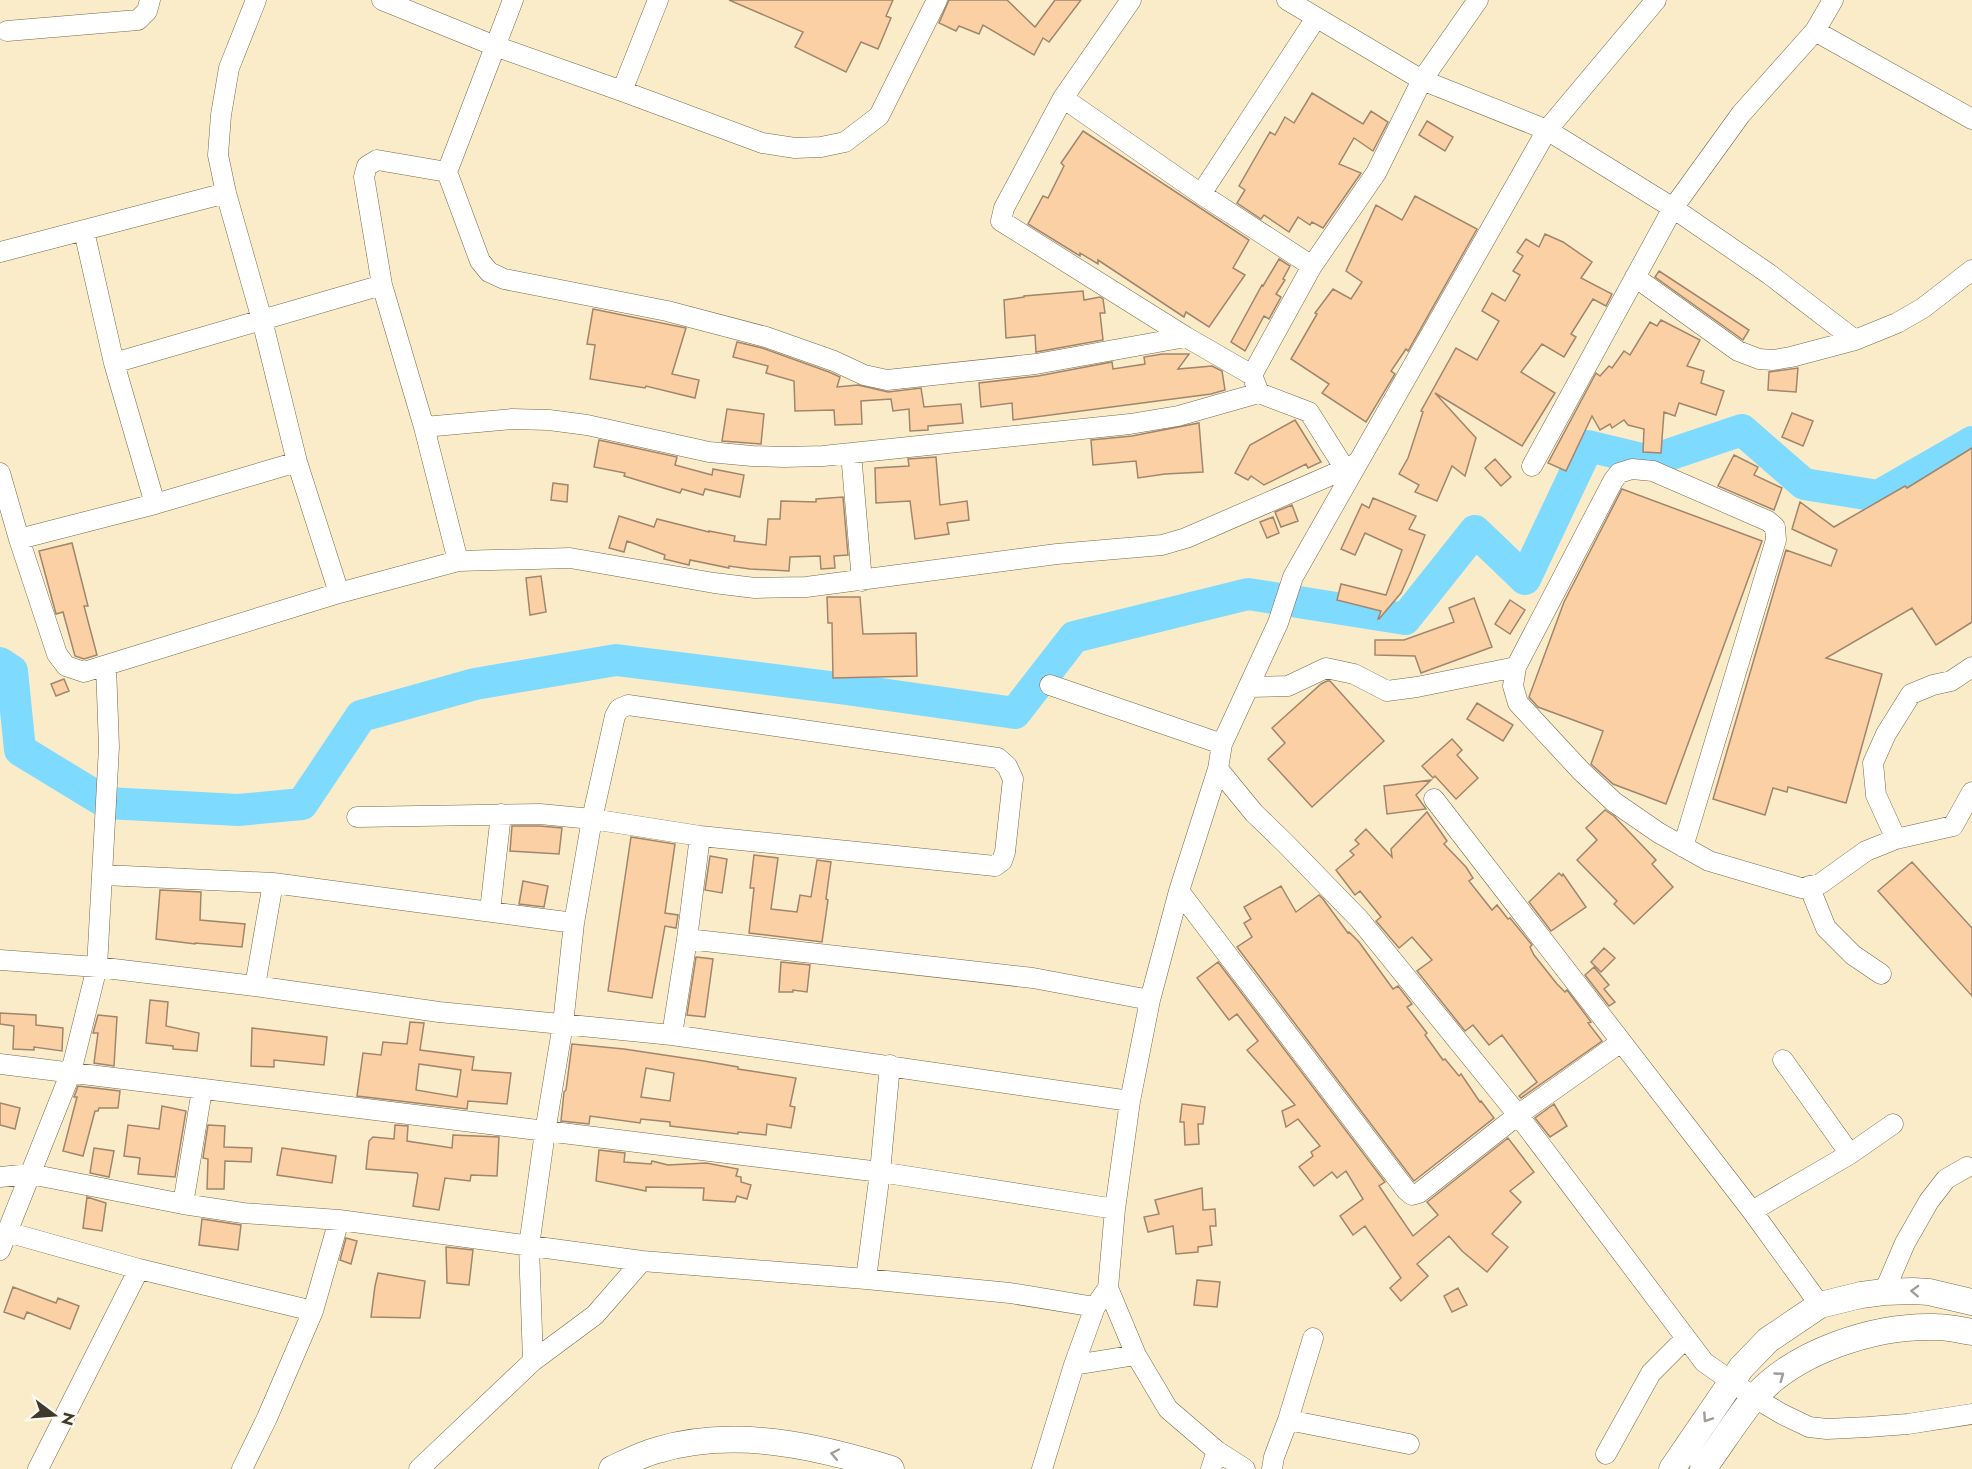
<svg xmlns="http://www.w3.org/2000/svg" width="1972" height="1469" font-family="Jost,sans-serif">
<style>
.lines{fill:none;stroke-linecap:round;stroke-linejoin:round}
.river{stroke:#7fdaff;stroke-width:32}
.building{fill:#fbd0a4;stroke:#a0866c;stroke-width:1.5;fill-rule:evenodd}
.minor-casing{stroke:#756848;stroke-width:21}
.major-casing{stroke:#756848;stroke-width:27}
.minor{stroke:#fff;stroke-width:20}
.major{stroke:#fff;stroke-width:26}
.oneway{stroke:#a09c96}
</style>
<rect width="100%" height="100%" fill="#fbecc9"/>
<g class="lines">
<!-- river -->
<path class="river" d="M0,663l12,8 8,79 87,53 131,7 64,-6 59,-88 114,-32 141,-24 230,29 169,24 59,-76 174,-43 157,25 70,-88 50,48 63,-133 62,15 92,-31 62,54 74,12 94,-54"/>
</g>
<!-- building -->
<path class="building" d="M729,0h164l-7,16 5,2 -13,31 -17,-7 -15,30 -51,-25 8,-15z
M949,0h58l28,27 20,-27h26l-32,42 -6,-4 -9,17 -51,-30 -4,9 -20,-8 -3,5 -17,-8z
M1312,93l51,31 8,-13 17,11 -15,29 -19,-13 -15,26 22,9 -38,55 -11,-6 -2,3 -12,-8 -9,15 -25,-17 -3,4 -24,-16 8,-13 -6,-4 31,-54 5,3 10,-18 9,6z
M1427,121l26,16 -8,14 -26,-16z
M1083,131l166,109 -16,28 12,7 -36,52 -23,-15 -2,5 -86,-57v4l-18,-11v3l-52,-32 15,-28 5,2 16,-32 -3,-3z
M1415,196l62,33 -69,122 -2,-2 -15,22 4,3 -29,48 -44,-29 7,-9 -38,-25 26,-45 -2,-1 18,-24 18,10 11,-17 -16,-11 30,-66 26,15z
M1545,234l18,8 29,20 -11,16 31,16 -6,12 -13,-7 -22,35 5,3 -12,20 -22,-13 -21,28 34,21 -33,53 -87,-53 41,45 -11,38 -13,-10 -15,35 -22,-9 4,-7 -20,-11 9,-16 15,-46 -2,-1 35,-63 21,12 22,-39 -17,-10 10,-18 13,8 15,-26 -7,-4 10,-15 -6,-4 9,-13 13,8z
M1279,259l11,7 -7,13 2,1 -9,14 5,3 -12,22 -5,-3 -19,35 -14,-9 31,-57 1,1z
M1659,271l90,59 -6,10 -88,-63z
M1083,291l1,9 16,-3 3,2 2,14h-5l3,27 -67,12 -1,-17 -29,3 -2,-38 20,-3v-1z
M593,309l93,19 -14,46 27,6 -4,18 -49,-12 -1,2 -55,-9 5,-34 -8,-1z
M1661,320l39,20 -13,26 17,5 -3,12 23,8 -8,24 -37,-12 -4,13 -11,-4 -3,41 -18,-1 1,-23 -16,-4 -4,-5 -12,8 -2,-4 -10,6 -8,-14 -26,55 -18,-8 48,-90 4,3 9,-10 3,2 12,-17 6,4 20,-33 7,4z
M737,342l25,6 67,24 11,5 -3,10 21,-2 30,7 33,-4 3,19 37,-3 2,19 -35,3v4l-18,1 -1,-22 -16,2 -2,-12 -30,2 1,23 -27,1 -1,-15 -39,1 -1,-30 -28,-8 2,-7 -35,-9z
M1162,354h27l-11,15 34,-3 10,5 3,19 -14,4 -198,26 -1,-17 -31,4 -2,-24 59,-7 74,-14 1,7 32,-5 -1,-7z
M1798,368l-2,24 -28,-2 1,-18z
M727,409l37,5 -3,30 -39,-3z
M1792,413l21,8 -10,25 -21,-9z
M1295,420l26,42 -13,6 -2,-4 -42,21 -13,-9 -3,4 -13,-7 15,-28z
M1199,423l4,49 -38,2 -27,4 -2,-17 -43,4 -2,-25 41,-4z
M599,440l78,17 -2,8 37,10 1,-6 31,6 -4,22 -35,-8 -2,6 -21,-6 -2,4 -56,-17 1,-3 -31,-6z
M1972,448v174l-36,23 -24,-37 -86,50 56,16 -36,129 -58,-16 -1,5 -14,-4 -8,27 -52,-16 73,-249 45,16 6,-16 -45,-21 8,-27 34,25 71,-41 2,2z
M1734,455l24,12 -4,8 28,13 -8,22 -56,-24z
M936,457l4,48 27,-4 2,19 -22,3 2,11 -34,5 -5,-38 -34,2 -1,-35 34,-2 -1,-7z
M1495,459l16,18 -10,9 -16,-18z
M553,483l15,2 -1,17 -16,-2z
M1622,489l140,52 -96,263 -53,-20 -22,-20 12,-33 -65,-24 -9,-10 35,-95z
M843,497l5,58 -14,1 1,12 -14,1 -1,-13 -30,1 -1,14 -39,-2 -21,-3v2l-39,-8 -1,5 -25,-6 1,-4 -38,-14 -3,11 -15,-4 10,-32 35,11 3,-8 52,13v-1l26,5 -1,5 32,4 2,-26h12l1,-18 35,1v-3z
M1373,498l43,18 -7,13 16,6 -14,36 -10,22 -22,26h-1l3,-8 -44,-11 4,-16 45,11 16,-45 -37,-17 -10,22 -14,-6 21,-45 7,4z
M1292,505l6,16 -17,6 -6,-15z
M1273,517l6,16 -12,5 -7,-16z
M72,543l16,63h-4l13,49 -13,4 -9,-3 -12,-44 -7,2 -17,-63z
M541,576l5,36 -16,3 -4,-37z
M827,597h33l3,37 53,-1 1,43 -84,2 -1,-55h-4z
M1474,598l18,49 -71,26 -6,-17 -40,-1v-15h29l50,-18 -5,-14z
M1510,600l15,10 -15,24 -15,-10z
M64,679l5,12 -13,5 -5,-12z
M1327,681h3l54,60 -72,66 -44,-48 17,-16 -13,-15 49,-44z
M1477,703l36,22 -10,16 -36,-22z
M1452,739l10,11 -5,5 21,23 -22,21 -21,-23 -2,2 -11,-12z
M1431,780l-15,15 10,14 -39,5 -3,-28z
M1605,810l9,6 42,44 -4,4 21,23 -39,37 -20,-20 3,-3 -40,-41 20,-20 -11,-12z
M1427,812l20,29 -3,3 22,23 7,11 -4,3 23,29 5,-5 11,14 2,-1 22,27 -2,2 4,8 23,29 8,8 2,-2 24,32 -3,1 14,18 -81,57 -2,-2 18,-14 -35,-47 -13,10 -16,-20 -8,6 -48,-60 15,-11 -20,-23 -13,11 -23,-27 5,-4 -21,-26 -5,4 -19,-25 18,-15 -4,-4 9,-7 -4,-4 11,-11 26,28 -1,-8z
M512,826h28l22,2 -3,26 -49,-3z
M631,837l44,7 -10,69 13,2 -2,13 -11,-2 -13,72 -44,-7z
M754,855l24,3 -7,51 26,3 3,-17 11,2 6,-37 14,2 -5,37 2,1 -6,42 -73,-9 5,-45h-4z
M710,856l17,3 -5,34 -17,-3z
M1912,862l60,66v68l-94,-105z
M1559,873l3,3 1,-2 23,33 -35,24 -22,-29z
M523,881l25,5 -4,21 -25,-3z
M1281,886l15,26 23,-17 4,4 25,34 1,-1 10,10 34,47 5,-3 14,18 -5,3 20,26 -2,2 18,25 2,-1 14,17 2,-2 19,28 1,-1 13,17 -80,63 -177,-234 15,-10 -8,-14 7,-4 -7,-12z
M160,890l41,2 -1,28 45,4 -3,23 -47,-4v1l-39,-5z
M1604,948l11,10 -14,14 -10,-10z
M696,957l17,2 -8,58 -18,-2z
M781,962l29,3 -3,27 -14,-2v2h-14z
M1218,962l167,220 -6,4 34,50 25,-21 -11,-13 81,-64 26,34 -24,19 11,11 -29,32 16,13 -21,25 -25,-21 -13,-15 -32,28 11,12 -27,25 -11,-13 11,-10 -36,-52 -12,9 -13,-19 23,-17 -17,-28 -9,7 -5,-6 -18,14 -15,-19 14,-11 -2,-4 9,-6 -22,-27 -12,8 -4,-16 13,-6 -48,-55 11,-9 -21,-27 -8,6 -32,-42z
M1594,967l15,18 -5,4 11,13 -6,4 -24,-31z
M150,1000l18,2 -2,24 33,7 -2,18 -24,-2v-3l-27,-3z
M0,1013l36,2v10l27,3 -1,23 -28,-4v3l-21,-1 1,-23 -14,-2z
M98,1015l19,2 -3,49 -20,-3 4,-30h-5z
M410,1022l14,1 -4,27 54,7 -2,13 39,3 -4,31 -39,-3 -1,8 -110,-13 6,-43 18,2 2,-13 24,2zM419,1064l42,6 -4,27 -41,-7z
M252,1028l75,9 -3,28 -50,-5v7l-23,-1z
M572,1044l52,5 80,12 34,6v2l58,9 -6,28 5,1 -4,21 -24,-4 -1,11 -28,-3v2l-68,-8v-4l-29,-3 -1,4 -50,-7 -1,8 -28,-3 3,-29 2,-2zM646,1068l28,5 -4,28 -29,-4z
M78,1086l42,5 -2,17h-19l-1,3h-3l-12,45 -20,-5 14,-54h-3z
M0,1103l20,5 -5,21 -15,-4z
M1182,1104l23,3 -2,17h-5l1,20 -14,1 -1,-23h-4z
M1554,1104l13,22 -17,11 -15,-19z
M162,1106l24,5 -11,66 -37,-3 2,-16 -16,-2 4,-31 31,4z
M208,1125l17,1 -1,21 28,1 -1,14 -26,-1 -1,28h-17l1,-30 -5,-1z
M395,1125l13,1 -1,15 45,7 1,-13 46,2 -2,39 -26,-1 -1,6 -25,-3 -6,32 -26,-4 5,-31 -1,-2 -51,-4 3,-28 4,-4 21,2z
M94,1148l20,3 -5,26 -19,-4z
M282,1148l54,8 -4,27 -55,-8z
M599,1150l26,3 -1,9 27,2 1,-3 16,4 38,-2 32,6 -2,7 5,1v5l10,3 -4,14 -10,-3 -2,6 -32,-2 1,-12 -58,-1v4l-50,-10z
M1202,1188l1,22 12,-1 1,17h-6l2,19 -14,2v5l-22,2 -3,-28 -25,6 -4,-15 15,-3 -4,-14z
M87,1197l19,6 -4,28 -19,-3z
M202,1219l39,6 -3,25 -39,-5z
M346,1238l11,3 -6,23 -11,-4z
M446,1247l27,3 -4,35 -22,-2z
M378,1273l47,8 -5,37 -49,-1 4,-31z
M1197,1280l23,2 -3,25 -23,-2z
M13,1287l43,16 2,-5 21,8 -9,23 -43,-17 -3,7 -20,-7z
M1458,1288l9,17 -15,7 -8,-16z"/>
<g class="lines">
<defs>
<path id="minor" d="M256,0l-27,68 -8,47 -3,40 8,38 36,127 35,142 42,131
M382,0l113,46 127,45 140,52 33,5 26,-1 24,-5 34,-26 58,-116
M1131,0l-68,98 -59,110 -3,13 185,116 66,38 7,18 50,19 36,57 10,-5
M1287,0l135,80 125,50 126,78 96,66 86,66
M7,31l131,-11 9,-9 3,-11
M1815,31l18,-31
M622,91l36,-91
M1063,98l138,96 111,72
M447,172l66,-172
M1201,194l115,-176
M84,231l30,132 41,141
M0,252l226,-59
M1635,277l103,74 21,8 14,1 18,-3 64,-17 42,-17 26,-15 49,-38
M114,363l268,-78
M1252,375l60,-109 64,-93 46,-93 56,-80
M424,427l88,-8 37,1 38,5 122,27 43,4 32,1 39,-1 307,-32 48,-8 81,-23
M851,453l11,128
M1532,466l141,-258 68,-94 74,-83 157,88
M0,473l19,66 38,115 9,12 18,6 255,-79 119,-32 112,-3 144,25 41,5 51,-1 251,-33 105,-9 24,-7 159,-69
M19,539l136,-35 142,-42
M458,561l-34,-134 -42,-142 -18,-108 3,-11 10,-6 70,12 33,89 9,11 15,7 163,32 99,26 68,24 30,14 23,5 149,-16 150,-27
M1050,685l172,59
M1249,687l39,-1 38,-18 28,6 33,17 30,-4 99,-20
M1218,769l36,44 32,31 73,75 159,196 186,247 51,36 27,16 27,13 18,2 41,-2 40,-3 64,-10
M1434,799l318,412 68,94
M357,817l183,-3 52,5 108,17 295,30 7,-5 3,-9 8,-73 -6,-13 -9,-8 -370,-53 -9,4 -4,7 -23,103 -18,104 -11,101 -18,108 -16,114 4,115
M700,836l-13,103 346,39 117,22
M1896,839l-20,-44 -3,-32 13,-29 25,-40 22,-9 18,-4 21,-14
M1683,847l93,-307 -1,-13 -7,-6 -115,-50 -21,-2 -13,4 -6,8 -97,186 -3,19 5,17 63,68 33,31 45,31 50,28 92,27 19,-4 46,-33 30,-12 57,-13 19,-34
M104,875l169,8 301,40
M1809,886l17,42 27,27 28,19
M490,911l11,-97
M0,960l97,7 158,19 184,26 233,23 458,66
M255,986l18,-103
M672,1035l15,-96
M1621,1042l-103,73 -99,78 -7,2 -6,-5 -227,-299 39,-122 4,-25 56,-121 15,-46 254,-447 109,-130
M1783,1060l67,94
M0,1064l880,108 235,37
M0,1177l30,-3 153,30 60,9 96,7 303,41 224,18 144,14 85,14
M183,1204l19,-114
M1752,1211l98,-57 43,-30
M7,1232l132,37 174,42
M0,1250l71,-178 26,-105 12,-220 -3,-81
M866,1279l14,-107 10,-107
M1108,1288l28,67 32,54 49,42 28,18
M1884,1292l21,-49 24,-42 17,-22 21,-12
M1074,1365l62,-10
M1288,1420l121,24
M1606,1454l45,-81 35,-35
M38,1469l101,-200
M242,1469l25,-51 46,-107 26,-91
M419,1469l114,-108 62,-46 47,-54
M1042,1469l32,-104 21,-58 13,-19 7,-79 15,-108 20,-101 29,-109
M1211,1469l6,-18
M1272,1469l2,-12 14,-37 25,-82"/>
<path id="major" d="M612,1469c15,-7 30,-15 46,-19 77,-23 159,-4 233,19
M1672,1469l69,-101 27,-28 52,-35 41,-10 23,-3 29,-1 16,1 43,10
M1703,1469c17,-23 33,-49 51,-71 41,-47 121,-73 182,-71 12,0 24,3 36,5"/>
</defs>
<!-- minor casing -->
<use href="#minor" class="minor-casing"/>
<!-- major casing -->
<use href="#major" class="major-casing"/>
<!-- minor -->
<use href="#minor" class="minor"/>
<!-- major -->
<use href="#major" class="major"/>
</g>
<!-- one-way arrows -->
<defs><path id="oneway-chevron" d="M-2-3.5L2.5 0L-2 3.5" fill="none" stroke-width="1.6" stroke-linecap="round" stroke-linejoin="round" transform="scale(1.5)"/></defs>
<g class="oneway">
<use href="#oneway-chevron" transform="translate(1915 1291) rotate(-178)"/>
<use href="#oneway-chevron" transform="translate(1780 1376) rotate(-36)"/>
<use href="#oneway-chevron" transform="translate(1707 1418) rotate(124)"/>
<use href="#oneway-chevron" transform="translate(835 1454) rotate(-168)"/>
</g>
<!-- north arrow -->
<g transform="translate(54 1415) rotate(106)" stroke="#fdfaf3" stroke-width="4.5" paint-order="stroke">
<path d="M0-4.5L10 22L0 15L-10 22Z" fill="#403a2c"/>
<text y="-9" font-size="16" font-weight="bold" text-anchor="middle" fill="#403a2c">N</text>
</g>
</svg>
